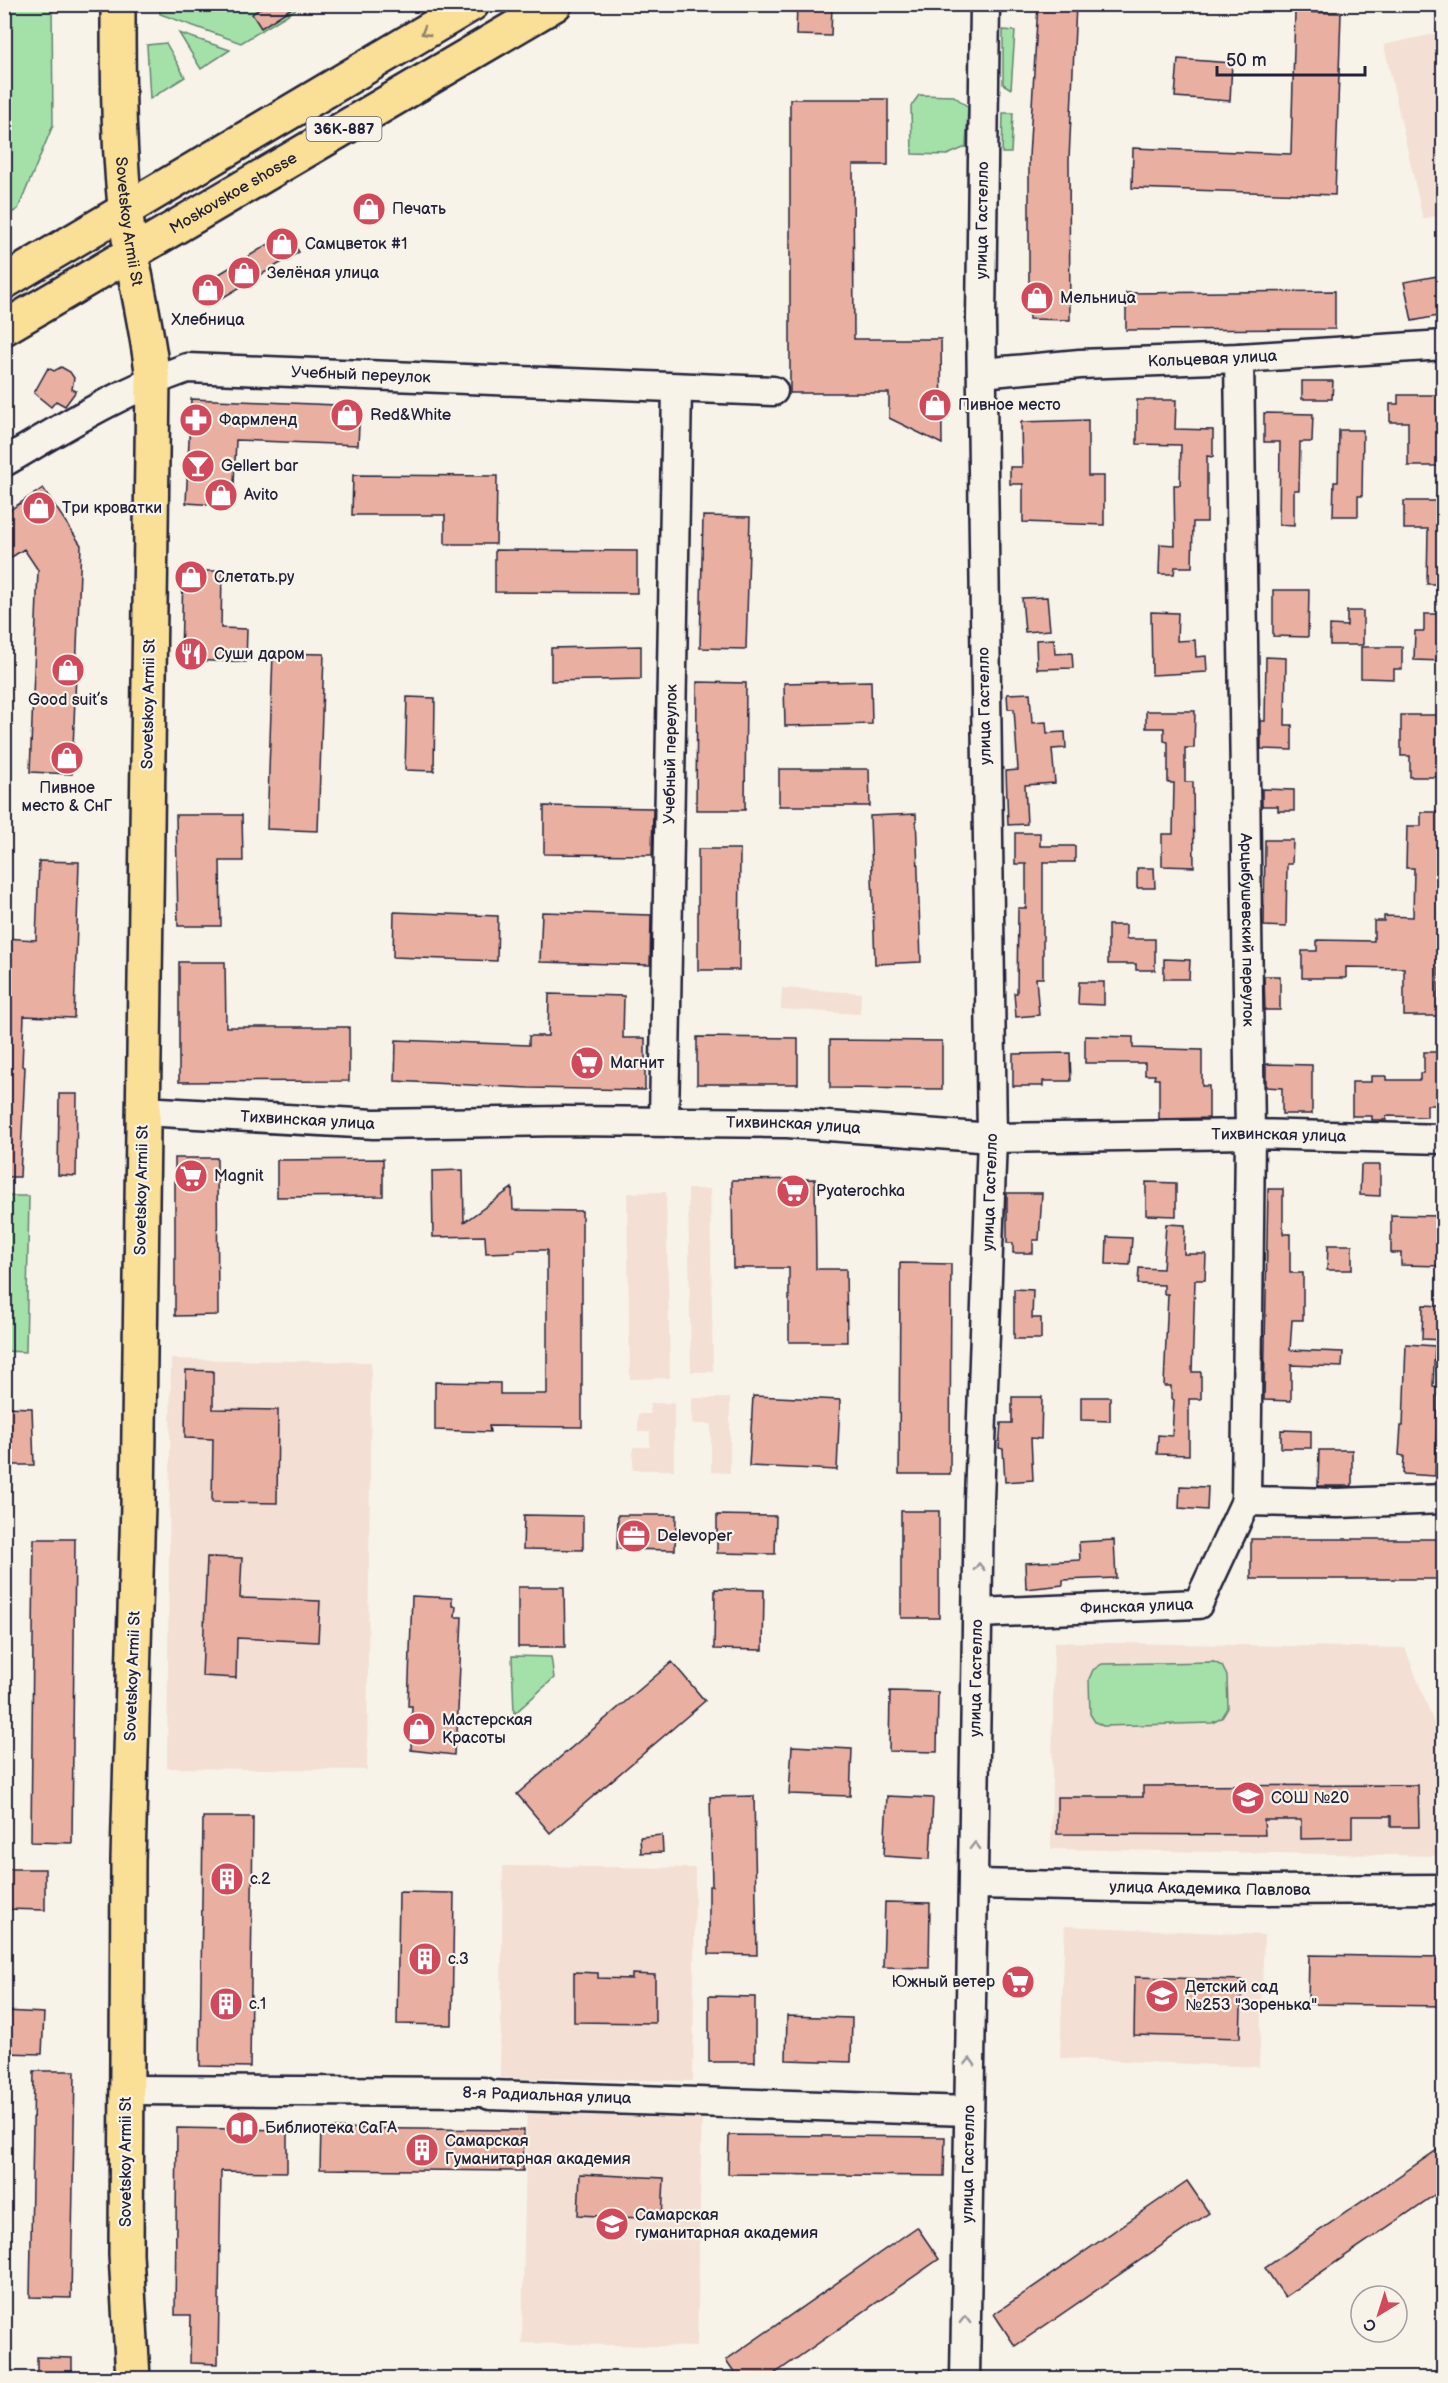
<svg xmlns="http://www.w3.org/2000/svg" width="1448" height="2383" font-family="'Balsamiq Sans',sans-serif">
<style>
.built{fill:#f3dfd3}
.green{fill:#a4e1a8;stroke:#638272;stroke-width:1.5}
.building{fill:#e9b0a2;stroke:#22223b;stroke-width:1.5}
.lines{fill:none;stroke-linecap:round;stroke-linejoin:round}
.minor-casing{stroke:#22223b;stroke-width:33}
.major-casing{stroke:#22223b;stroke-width:38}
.minor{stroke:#f7f3e8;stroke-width:28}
.major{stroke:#fadf96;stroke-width:33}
.oneway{stroke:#8e8068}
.oneway2{stroke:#97959a}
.labels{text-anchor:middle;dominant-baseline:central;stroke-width:4.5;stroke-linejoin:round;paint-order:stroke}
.shield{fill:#f7f3e8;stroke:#62616f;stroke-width:1.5}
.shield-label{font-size:15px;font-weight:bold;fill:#22223b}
.street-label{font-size:16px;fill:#22223b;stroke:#f7f3e8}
.poi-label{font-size:16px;fill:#22223b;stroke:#f7f3e8;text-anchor:start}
</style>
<rect width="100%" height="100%" fill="#f7f3e8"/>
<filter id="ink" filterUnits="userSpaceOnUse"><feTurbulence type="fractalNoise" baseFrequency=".0167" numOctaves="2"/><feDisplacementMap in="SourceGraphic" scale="12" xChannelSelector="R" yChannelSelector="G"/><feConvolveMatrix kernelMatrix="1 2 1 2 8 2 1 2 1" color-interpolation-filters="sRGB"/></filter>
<g filter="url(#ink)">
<!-- built -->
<path class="built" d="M1443,32v182l-20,5 -39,-174z
M782,988l79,5 -1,21 -79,-5z
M688,1189h22l3,183h-22z
M666,1192l4,186 -40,1 -3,-186z
M171,1359l200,3 -4,408 -200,-2z
M692,1398h38v75l-19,-1v-48h-19z
M650,1403h24v67h-41v-23h17v-15h-12v-18h12z
M1054,1642l351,6 38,98v110l-392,-7z
M503,1866l192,2 -2,213 -193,-3z
M1065,1926l199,9 -5,132 -199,-9z
M527,2102l175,4 -5,241 -175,-4z"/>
<!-- green -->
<path class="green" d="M5,4l47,1 1,120 -35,84 -13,8z
M159,5h144l-62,38 -81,-29z
M1003,30l12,1 -4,58 -8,-5z
M179,33l51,17 -29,19z
M166,43l19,34 -35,22 -3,-54z
M919,95l35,1 14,11 -2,40 -19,8 -35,-1 -1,-48z
M1003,113h10l-2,40h-9z
M5,1196h24l-3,156 -21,-1z
M512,1656l39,1 3,21 -40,36z
M1214,1662l8,4 5,10 1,32 -6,10 -10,5 -109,3 -8,-4 -5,-8 -1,-35 4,-9 9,-6z"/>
<!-- building -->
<path class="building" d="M267,4h31l-37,24 -9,-14z
M797,4h35l-1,32 -35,-1z
M1038,4h38l-7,156 1,160 -41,-1v-162z
M1295,12l46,1 -6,182 -203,-7 1,-40 158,6z
M1178,59l54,4 -2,38 -55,-4z
M790,99h98v66h-35l1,174h87l1,105 -53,-26v-25h-99z
M287,233l12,19 -92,55 -11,-19z
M1443,275v40l-31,6 -8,-39z
M1335,291v38l-209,1v-37z
M61,367l9,5 4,6 -2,11 4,2 -11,15 -9,-5 -5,6 -17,-14 14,-25 6,3z
M1302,381h31l-1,18h-30z
M1398,395h45v71h-35v-44h-18v-18h8z
M191,399l169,7 -2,39 -122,-5 -3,66 -47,-3z
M1137,400h39l-1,29 38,1v27l-6,-1v66h-14l-1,45h-17l-1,7h-15l1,-30 15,1 -1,-60h6l1,-40 -44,-1z
M1264,413l49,1 -1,28h-12l-1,48h-5v36l-15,-1 1,-83h-16z
M1088,420v56h16v49l-81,-3v-38h-13v-17h12l-1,-45z
M1339,430h24l-1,66h-4v20h-25l1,-34h4z
M353,475l144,1 -1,68h-51v-29h-93z
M43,488l38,57 -9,229 -42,-2 8,-202 -14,-21 -20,13v-48z
M1404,501h33v9h6v74h-16l1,-55h-24z
M703,516l47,1 -4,132 -46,-1z
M495,550l142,1v42l-142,-1z
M183,571h39l-1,57 26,1 -1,33 -65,-2z
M1273,590h36l-1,47 -35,-1z
M1047,597l3,33 -25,2 -3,-34z
M1347,611h16v34h-33v-20l17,1z
M1151,612l27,1 -1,28 18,-1 1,17 10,-1 1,16 -55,3z
M1424,614h19v47l-29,-1 1,-29h9z
M1054,639l1,15 17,-1 1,15 -36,1 -1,-29z
M641,646v33l-90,2v-33z
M1361,647h41v22h-8v10l-33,-1z
M273,653l51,1 -6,177 -51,-2z
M1266,657l20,1 -1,67h7v25l-31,-1v-28h4z
M871,681l1,43 -87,2 -1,-43z
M697,682l49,1 -1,127h-49z
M1030,693l2,30 14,-1 1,11 18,-1 1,16 -14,1 3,34 -30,2 2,39 -19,1 -2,-54 12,-1 -4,-61h-6l-1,-15z
M407,697l28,1 -1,73 -29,-1z
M1146,711h49l-1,37h-9v34h8l1,85 -32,-1v-32h11l1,-51h-6v-41l-4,-1v-13h-18z
M1401,715h42v41h-5l-1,21h-27v-21h-9z
M779,769h90l1,37h-91z
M1262,789l32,1v21h-16v-5h-16z
M544,806l109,2 -1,47 -108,-1z
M1421,812h22v156h-5v48h-34v-48l-58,-1v11h-44v-27h15v-11l57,1v-20h10v-5l29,1 1,-49h-8l1,-42h14z
M916,814l5,148 -46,2 -5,-148z
M176,815h66l1,46h-23l1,65h-43z
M1015,833h25v13h35v16h-32v116h-7l3,37 -23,2 -2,-24h3l1,-85h8v-44h-11z
M1265,840h28l-1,24h-5l-1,63 -22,-1z
M698,849h42l-1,121h-41z
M39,861l40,1 -5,156 -50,-2 -2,50 3,1 -5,110h-16v-239l32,2z
M1137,868h17l1,20h-18z
M394,912l104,4 -1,45 -104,-4z
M542,912l109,3 -1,50 -110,-3z
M1108,925h18v14h29v31h-19v-6h-28z
M1164,959l26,1 -1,19h-25z
M179,962h46l1,65h123v54l-170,1z
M1264,976h16v34h-15z
M1079,982h25v23l-26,-1z
M549,994l75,2 -1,42h22v52l-117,-2 -133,-7 1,-41 133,5v-9h19z
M1085,1036l48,1v11l69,2v36h7v32l-50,1v-40h-5l1,-4h-10v-12h-60z
M697,1037l101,1v46h-101z
M830,1040l112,1v48l-112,-1z
M1424,1052h17v53h-14v12l-41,-1v4h-14v-4h-20v-34h19v-6h15v4h34v-7h4z
M1070,1053l1,28h-28v5h-30v-32z
M1266,1064l46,1v49h-30v-26l-16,-1z
M59,1094h18l-1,82 -18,-1z
M175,1158h42l1,157 -43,1z
M383,1159v37l-106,1v-37z
M1361,1165h19v31l-20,-1z
M463,1170l1,52 48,-34 1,22 69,1v216l-93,-1 1,6 -55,-2v-48l65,1v11h47v-144h-32v2l-29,1 -1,-17 -52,1 -1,-66z
M815,1179l1,90h30l1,73h-58v-74h-56l-1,-88z
M1146,1182l30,1v33l-30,-1z
M1268,1189h15v45h7v39h13v47h-11l-2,30 53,2 -1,15 -51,-2v36l-27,-1z
M1007,1193h35l-3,47h-6v13h-20v-10h-6z
M1391,1215l48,1v8h4v42l-42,-1v-12h-10z
M1166,1224l19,1 -1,29h22l-1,26h-10l-3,92h9v27h-12v56l-32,-1 1,-19 14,1 2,-36 -3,-2v-12h-7l4,-92h-4v-9l-26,-1 1,-16 24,1z
M1107,1237l25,1 -2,27 -24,-1z
M1328,1245h24v25h-25z
M900,1263l51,1 -1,210h-51z
M1014,1289l19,1 -1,28h9v21h-27z
M1423,1305l20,1v34l-21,-1z
M1406,1344l29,2 -2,40 5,1 -3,89 -32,-2 1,-18 -5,-1 2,-29h2z
M186,1370l27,1v38l65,1 -1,93 -65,-1 1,-63 -28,-1z
M753,1396l87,4 -3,70 -88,-4z
M1012,1397h30l-1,42 -10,-1 2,42 -28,2 -2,-33 -4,-1 2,-25h11z
M1081,1397h29v24l-29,-1z
M4,1407l28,1 2,57h-30z
M1281,1430l30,1v17h-30z
M1319,1450h33v36h-34z
M1180,1486l28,1 -1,23 -28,-2z
M901,1511h38v107h-38z
M524,1515l59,1v34l-60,-1z
M618,1515h58l-1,35 -58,-1z
M717,1515l59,1 -1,38 -58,-1z
M34,1539h41l-3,304 -41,-1z
M1251,1539h192v40h-192z
M1114,1540l2,38 -53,2v5l-37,4 -1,-26 55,-3 -1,-18z
M207,1557l35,1 -2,40 80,3 -2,41 -81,-4 -1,40 -34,-2z
M518,1587h46l1,60h-47z
M715,1589l49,1 -1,60 -49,-1z
M412,1596l40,2v8h4l-1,11h7l-5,117h-2l-1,21 -43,-5 1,-44h-4z
M672,1662l33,39 -155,132 -33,-39z
M890,1691l48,1 -1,60 -48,-1z
M792,1746l60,3 -2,47 -61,-2z
M1418,1785l1,42h-28v-11h-39v22l-51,1v-19h-37l1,15 -208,-1v-37h86v-11z
M754,1796l3,159 -48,-1v-68h3l-2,-89z
M887,1796l46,2 -3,61 -46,-3z
M203,1817h50l-3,250 -50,-1z
M662,1835l1,17 -22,1 -1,-16z
M4,1869h41v41l-41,-1z
M399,1892l55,1 -2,132 -55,-1z
M885,1902l45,1 -1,65 -46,-1z
M1309,1955l134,2v49l-135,-2z
M574,1972l24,1v5l34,1v-5l23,1v48l-81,-1z
M1135,1977l107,3 -2,58 -106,-3z
M709,1996l46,1v65h-46z
M4,2011l40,2 -2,41 -38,-1z
M787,2016l65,2 -1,44 -65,-2z
M34,2071h41l-4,227 -41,-1z
M177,2128l110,2v42l-66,-1 -3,193 -28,-1 1,-48h-16z
M321,2128l203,2 -1,41 -203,-2z
M729,2135l216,2 -1,39 -216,-2z
M1443,2146v43l-158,108 -20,-29z
M580,2174l84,4 -2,41 -84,-4z
M1187,2181l22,32 -194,133 -21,-32z
M917,2227l22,32 -172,120h-28l-13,-19z
M37,2357l35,1v21h-35z"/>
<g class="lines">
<defs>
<g id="minor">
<path id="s1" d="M1239,358l11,776 -4,367"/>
<path id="s2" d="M982,373l98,-9 159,-6 205,-13"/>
<path id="s3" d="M4,462c60,-35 117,-71 183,-94l586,23"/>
<path id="s4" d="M143,1111l231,13 188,-3 225,2 205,15 258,-4 194,5"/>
<path id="s5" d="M664,1120l13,-732"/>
<path id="s6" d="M979,1613l219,-9 48,-103 92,2 106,-4"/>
<path id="s7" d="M974,1884l287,6 183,-1"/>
<path d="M126,2090l357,2 7,3 478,16"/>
<path id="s8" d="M965,2378l14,-878 13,-362 -11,-819 4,-315"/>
</g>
<g id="major">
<path id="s9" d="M118,4c0,77 0,152 10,228 7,50 20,98 25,148l-15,1124 -10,356 -2,394 7,124"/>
<path d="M4,282l468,-278"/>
<path id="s10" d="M4,328l551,-324"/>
</g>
</defs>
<!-- minor casing -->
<use href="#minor" class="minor-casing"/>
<!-- major casing -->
<use href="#major" class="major-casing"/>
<!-- minor -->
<use href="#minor" class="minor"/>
<!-- major -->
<use href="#major" class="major"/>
</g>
<!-- one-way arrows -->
<defs><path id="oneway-chevron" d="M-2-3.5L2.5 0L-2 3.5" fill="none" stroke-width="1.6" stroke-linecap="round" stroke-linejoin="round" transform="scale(1.5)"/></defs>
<use class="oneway" href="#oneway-chevron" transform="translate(425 32) rotate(150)"/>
<g class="oneway2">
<use href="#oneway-chevron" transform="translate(979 1567) rotate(-90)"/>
<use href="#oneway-chevron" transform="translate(975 1846) rotate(-89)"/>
<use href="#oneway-chevron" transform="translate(970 2062) rotate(-88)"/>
<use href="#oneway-chevron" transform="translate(965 2320) rotate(-89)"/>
</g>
</g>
<!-- icons -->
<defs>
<symbol id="shop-disc" viewBox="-11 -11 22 22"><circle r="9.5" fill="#d1495b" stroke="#f7f3e8"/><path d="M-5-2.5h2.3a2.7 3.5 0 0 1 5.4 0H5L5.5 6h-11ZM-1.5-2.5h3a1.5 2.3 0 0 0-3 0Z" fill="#fff"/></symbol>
<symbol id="pharmacy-disc" viewBox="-11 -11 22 22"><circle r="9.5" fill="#d1495b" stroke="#f7f3e8"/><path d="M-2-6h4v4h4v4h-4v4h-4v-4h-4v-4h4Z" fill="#fff"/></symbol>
<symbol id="bar-disc" viewBox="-11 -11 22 22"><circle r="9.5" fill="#d1495b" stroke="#f7f3e8"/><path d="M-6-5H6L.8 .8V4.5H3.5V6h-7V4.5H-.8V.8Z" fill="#fff"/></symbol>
<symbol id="restaurant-disc" viewBox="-11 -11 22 22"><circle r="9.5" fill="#d1495b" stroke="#f7f3e8"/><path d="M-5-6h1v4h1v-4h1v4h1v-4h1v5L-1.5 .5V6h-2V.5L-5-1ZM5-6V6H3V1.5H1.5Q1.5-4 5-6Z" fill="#fff"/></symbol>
<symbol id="supermarket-disc" viewBox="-11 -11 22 22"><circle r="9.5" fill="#d1495b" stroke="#f7f3e8"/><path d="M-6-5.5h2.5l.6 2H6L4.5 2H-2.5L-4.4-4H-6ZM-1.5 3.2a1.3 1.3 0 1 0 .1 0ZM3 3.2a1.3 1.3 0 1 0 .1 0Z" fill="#fff"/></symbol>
<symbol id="office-disc" viewBox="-11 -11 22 22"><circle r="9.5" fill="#d1495b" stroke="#f7f3e8"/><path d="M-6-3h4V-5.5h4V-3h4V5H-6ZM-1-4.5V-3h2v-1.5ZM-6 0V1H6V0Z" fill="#fff"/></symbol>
<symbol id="school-disc" viewBox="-11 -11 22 22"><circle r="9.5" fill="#d1495b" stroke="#f7f3e8"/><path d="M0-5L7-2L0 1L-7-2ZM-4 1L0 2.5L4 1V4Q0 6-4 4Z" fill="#fff"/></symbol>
<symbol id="building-disc" viewBox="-11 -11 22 22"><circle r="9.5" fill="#d1495b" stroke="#f7f3e8"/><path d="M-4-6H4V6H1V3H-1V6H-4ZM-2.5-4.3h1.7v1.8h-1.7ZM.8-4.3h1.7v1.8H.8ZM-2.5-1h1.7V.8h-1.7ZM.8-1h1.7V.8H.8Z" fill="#fff"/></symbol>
<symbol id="library-disc" viewBox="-11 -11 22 22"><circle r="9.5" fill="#d1495b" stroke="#f7f3e8"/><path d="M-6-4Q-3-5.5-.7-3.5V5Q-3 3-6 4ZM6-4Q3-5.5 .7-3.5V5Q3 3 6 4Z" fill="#fff"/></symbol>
<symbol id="university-disc" viewBox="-11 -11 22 22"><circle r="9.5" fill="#d1495b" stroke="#f7f3e8"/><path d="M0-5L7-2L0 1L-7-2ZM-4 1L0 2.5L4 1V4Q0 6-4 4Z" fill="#fff"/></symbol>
</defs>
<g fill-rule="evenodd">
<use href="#shop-disc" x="350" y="190" width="38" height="38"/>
<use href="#shop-disc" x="263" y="225" width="38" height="38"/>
<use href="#shop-disc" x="225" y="254" width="38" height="38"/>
<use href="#shop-disc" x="189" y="271" width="38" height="38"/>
<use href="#shop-disc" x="1018" y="279" width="38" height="38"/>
<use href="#shop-disc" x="916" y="386" width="38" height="38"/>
<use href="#shop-disc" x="328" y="396" width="38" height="38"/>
<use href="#pharmacy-disc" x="177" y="401" width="38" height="38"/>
<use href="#bar-disc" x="179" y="447" width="38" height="38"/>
<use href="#shop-disc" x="202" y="476" width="38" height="38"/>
<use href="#shop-disc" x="20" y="489" width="38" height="38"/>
<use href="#shop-disc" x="172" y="558" width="38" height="38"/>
<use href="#restaurant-disc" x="172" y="635" width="38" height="38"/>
<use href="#shop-disc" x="49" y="651" width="38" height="38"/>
<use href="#shop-disc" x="48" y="739" width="38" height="38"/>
<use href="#supermarket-disc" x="568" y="1044" width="38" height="38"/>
<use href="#supermarket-disc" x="172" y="1157" width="38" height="38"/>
<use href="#supermarket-disc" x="774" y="1172" width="38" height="38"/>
<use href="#office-disc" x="615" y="1517" width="38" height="38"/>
<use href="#shop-disc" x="400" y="1710" width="38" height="38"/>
<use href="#school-disc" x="1229" y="1779" width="38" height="38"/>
<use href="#building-disc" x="208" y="1860" width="38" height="38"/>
<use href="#building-disc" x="406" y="1940" width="38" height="38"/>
<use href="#supermarket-disc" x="999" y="1963" width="38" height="38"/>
<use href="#school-disc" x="1143" y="1977" width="38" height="38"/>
<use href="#building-disc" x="207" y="1985" width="38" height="38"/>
<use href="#library-disc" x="223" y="2109" width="38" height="38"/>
<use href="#building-disc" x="403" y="2131" width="38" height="38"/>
<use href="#university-disc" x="593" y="2205" width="38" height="38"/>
</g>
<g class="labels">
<!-- shield labels -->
<rect class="shield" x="306.5" y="117" width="75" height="24" rx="4.5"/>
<g class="shield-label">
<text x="344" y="129">36К-887</text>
</g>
<!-- street labels -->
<g class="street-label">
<text stroke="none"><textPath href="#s10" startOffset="266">Moskovskoe shosse</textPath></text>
<text stroke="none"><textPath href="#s9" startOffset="218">Sovetskoy Armii St</textPath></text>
<text stroke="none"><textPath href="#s8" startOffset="2158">улица Гастелло</textPath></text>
<text stroke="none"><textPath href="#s2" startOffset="231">Кольцевая улица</textPath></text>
<text stroke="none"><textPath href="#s3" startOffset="380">Учебный переулок</textPath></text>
<text transform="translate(149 704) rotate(-89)">Sovetskoy Armii St</text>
<text transform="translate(985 706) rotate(-91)">улица Гастелло</text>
<text stroke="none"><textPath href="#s5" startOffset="366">Учебный переулок</textPath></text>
<text stroke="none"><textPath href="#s1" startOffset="572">Арцыбушевский переулок</textPath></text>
<text stroke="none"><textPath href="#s4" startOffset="165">Тихвинская улица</textPath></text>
<text stroke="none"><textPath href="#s4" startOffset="651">Тихвинская улица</textPath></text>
<text stroke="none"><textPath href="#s4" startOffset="1137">Тихвинская улица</textPath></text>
<text transform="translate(142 1190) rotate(-89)">Sovetskoy Armii St</text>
<text stroke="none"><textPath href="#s8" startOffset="1186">улица Гастелло</textPath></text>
<text stroke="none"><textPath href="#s6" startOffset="158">Финская улица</textPath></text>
<text transform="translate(133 1676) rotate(-88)">Sovetskoy Armii St</text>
<text stroke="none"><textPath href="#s8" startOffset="700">улица Гастелло</textPath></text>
<text stroke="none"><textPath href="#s7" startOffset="236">улица Академика Павлова</textPath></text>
<text transform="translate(547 2096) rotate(2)">8-я Радиальная улица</text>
<text transform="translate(126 2162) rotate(-90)">Sovetskoy Armii St</text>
<text stroke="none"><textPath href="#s8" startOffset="214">улица Гастелло</textPath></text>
</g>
<!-- poi labels -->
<g class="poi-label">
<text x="392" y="209">Печать</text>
<text x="305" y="244">Самцветок #1</text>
<text x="267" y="273">Зелёная улица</text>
<text x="1060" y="298">Мельница</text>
<text x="208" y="320" text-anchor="middle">Хлебница</text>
<text x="958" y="405">Пивное место</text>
<text x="370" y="415">Red&amp;White</text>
<text x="219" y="420">Фармленд</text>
<text x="221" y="466">Gellert bar</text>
<text x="244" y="495">Avito</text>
<text x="62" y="508">Три кроватки</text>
<text x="214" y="577">Слетать.ру</text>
<text x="214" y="654">Суши даром</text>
<text x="68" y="700" text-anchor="middle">Good suit’s</text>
<text x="67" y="788" text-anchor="middle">Пивное<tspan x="67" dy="18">место &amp; СнГ</tspan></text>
<text x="610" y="1063">Магнит</text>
<text x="214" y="1176">Magnit</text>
<text x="816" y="1191">Pyaterochka</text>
<text x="657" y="1536">Delevoper</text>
<text x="442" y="1720">Мастерская<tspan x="442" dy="18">Красоты</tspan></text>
<text x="1271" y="1798">СОШ №20</text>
<text x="250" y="1879">с.2</text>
<text x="448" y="1959">с.3</text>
<text x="995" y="1982" text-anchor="end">Южный ветер</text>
<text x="1185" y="1987">Детский сад<tspan x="1185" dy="18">№253 "Зоренька"</tspan></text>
<text x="249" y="2004">с.1</text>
<text x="265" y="2128">Библиотека СаГА</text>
<text x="445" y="2141">Самарская<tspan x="445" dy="18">Гуманитарная академия</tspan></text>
<text x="635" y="2215">Самарская<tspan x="635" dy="18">гуманитарная академия</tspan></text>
</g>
</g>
<!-- margin -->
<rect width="1448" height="2383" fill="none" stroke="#f7f3e8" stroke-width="24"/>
<rect x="12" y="12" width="1424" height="2359" fill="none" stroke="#22223b" stroke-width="2" filter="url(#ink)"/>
<!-- north arrow -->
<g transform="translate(1379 2314) rotate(218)"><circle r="28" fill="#f7f3e8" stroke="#a29fa3" stroke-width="1.5"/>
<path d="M0-4.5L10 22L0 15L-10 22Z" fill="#d1495b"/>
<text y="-9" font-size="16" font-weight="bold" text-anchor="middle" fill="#22223b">С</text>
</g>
<!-- scale -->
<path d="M1217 66v9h148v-9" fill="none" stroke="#22223b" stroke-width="3"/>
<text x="1226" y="66" font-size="18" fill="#22223b" stroke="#f7f3e8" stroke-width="4.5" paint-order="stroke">50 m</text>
</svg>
